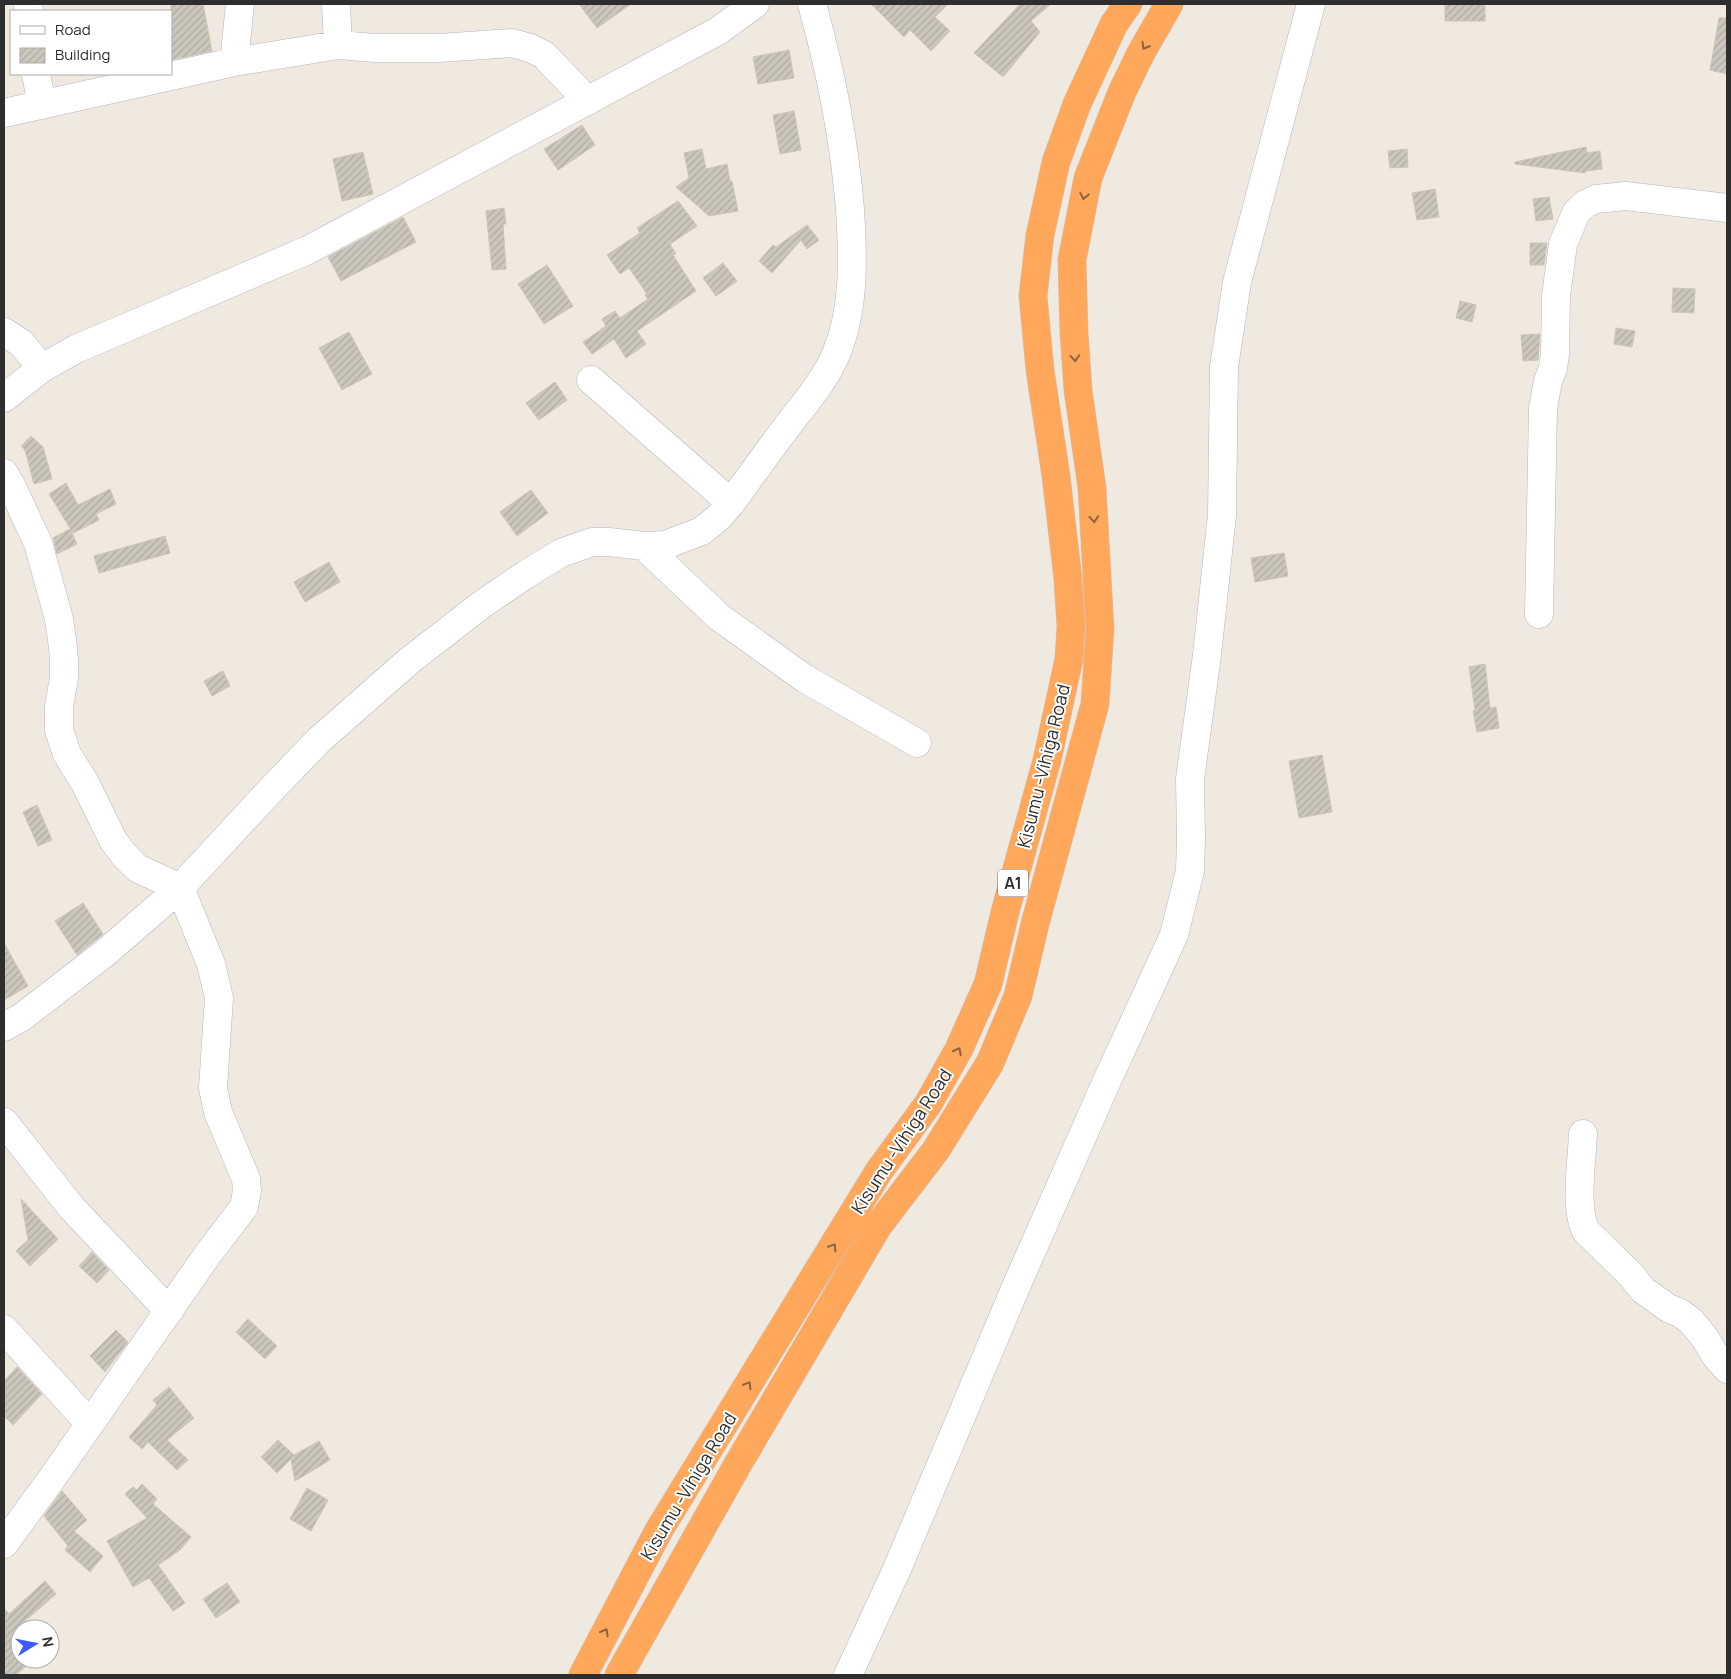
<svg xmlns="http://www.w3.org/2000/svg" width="1731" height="1679" font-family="Manrope,sans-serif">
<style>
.building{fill:url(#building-hatch);stroke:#ccc6b8}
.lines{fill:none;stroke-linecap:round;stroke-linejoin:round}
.minor-casing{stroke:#b3b5c2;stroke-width:29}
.highway-casing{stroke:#c9c9c9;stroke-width:29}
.minor{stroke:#fff;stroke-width:28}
.highway{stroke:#ffa75b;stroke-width:28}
.oneway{stroke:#8c6442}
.labels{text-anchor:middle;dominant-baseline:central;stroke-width:4;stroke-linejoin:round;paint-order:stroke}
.shield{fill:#fff;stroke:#6d6d6d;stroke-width:1}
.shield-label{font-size:16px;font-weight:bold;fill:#2e2e2e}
.street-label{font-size:18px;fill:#2e2e2e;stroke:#fff}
</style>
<defs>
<pattern id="building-hatch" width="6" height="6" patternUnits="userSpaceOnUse" patternTransform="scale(1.25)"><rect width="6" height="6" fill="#cbc7bd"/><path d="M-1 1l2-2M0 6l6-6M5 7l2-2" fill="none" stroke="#afaba3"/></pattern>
</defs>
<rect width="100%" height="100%" fill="#f0e9df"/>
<!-- building -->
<path class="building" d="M171,4h32l9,47 -41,9z
M579,4h52l-34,24z
M871,4h77l-13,13 15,14 -19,20 -21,-21 -6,7z
M1020,4h31l-20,17 9,11 -37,45 -29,-24z
M1445,4h40v17h-40z
M1719,18h8v56l-17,-4z
M789,50l5,28 -36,6 -5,-27z
M794,111l7,39 -21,4 -7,-39z
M582,125l13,20 -37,25 -14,-21z
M1586,147l1,6 13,-2 2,18 -16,2 -1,2 -70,-9v-2z
M702,149l4,20 21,-5 3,17h2l6,30 -29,5 -33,-29 13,-9 -5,-25z
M1407,149l1,18 -18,1 -2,-17z
M363,152l10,42 -31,7 -9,-42z
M1435,189l4,28 -22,3 -5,-27z
M1549,197l4,22 -17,2 -3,-22z
M678,201l19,25 -27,18 6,10 -3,1 23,36 -59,40 9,13 -20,14 -12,-19 -22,15 -9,-12 23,-16 -4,-7 13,-8 5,7 28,-19 -3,-4 2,-1 -18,-26 -9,6 -13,-19 33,-22 -3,-5z
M504,208l2,16h-3l3,45 -14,1 -6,-59z
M403,217l13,25 -75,39 -13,-24z
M807,225l12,15 -12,9 -6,-9 -29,33 -13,-12 14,-16 3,2z
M1530,243h17l-3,22h-14z
M723,263l14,18 -21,15 -13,-18z
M547,265l26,41 -29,18 -26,-40z
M1673,288l22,1 -1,24 -22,-1z
M1460,301l16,4 -4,17 -16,-4z
M1616,328l19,3 -3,16 -18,-3z
M349,332l23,42 -30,16 -23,-42z
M1540,334l-2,26 -15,1 -2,-26z
M555,382l12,18 -28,20 -13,-17z
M31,436l12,11 9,32 -18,5 -9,-34 -4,-4z
M66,483l12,22 32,-16 6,15 -20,10 3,6 -26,13 -24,-39z
M531,490l17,23 -31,23 -17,-24z
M70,529l7,15 -20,10 -4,-16z
M165,536l5,17 -71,20 -5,-17z
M1284,553l4,23 -33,6 -4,-24z
M329,562l11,20 -35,20 -11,-20z
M1485,664l5,44 6,-1 3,21 -22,4 -4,-21 2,-1 -6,-43z
M223,671l7,15 -18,10 -8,-15z
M1322,755l10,57 -33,6 -10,-57z
M37,805l15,35 -14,6 -15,-34z
M83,903l20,31 -26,21 -22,-34z
M4,943l24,43 -24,14z
M21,1199l37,40 -28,27 -14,-15 12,-11z
M92,1252l17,18 -12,13 -18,-17z
M248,1319l29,27 -12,13 -29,-27z
M116,1330l12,12 -23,30 -15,-16z
M17,1367l25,27 -29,31 -9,-9v-35z
M169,1387l25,31 -27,22 21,20 -11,10 -29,-28 -6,7 -13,-12 28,-32 -4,-5z
M278,1440l16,15 25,-14 11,19 -35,21 -4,-22 -14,14 -16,-16z
M142,1484l15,15 -4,5 38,33 -11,13 -22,15 27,38 -12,8 -24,-33 -16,9 -26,-46 40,-23 -22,-24 8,-7 4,3z
M307,1488l21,12 -17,31 -21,-12z
M62,1491l25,29 -13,11 29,25 -13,16 -25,-22 3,-4 -24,-30z
M45,1581l11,13 -37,32 1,33h14l-18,16h-12v-67l5,6z
M227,1583l13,19 -24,16 -13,-19z"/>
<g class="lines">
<defs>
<path id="minor" d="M28,4l1,7
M336,4l2,41
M234,62l6,-58
M36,74l6,31
M4,113l230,-51 104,-17 37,3h64l73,-5 18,5 14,7 44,46
M4,332l17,11 21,25
M591,380l140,123
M4,398l38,-30 34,-19 232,-99 410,-219 37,-27
M4,473l7,12 27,58 21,76 4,28 1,14v17l-5,28v24l8,24 18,29 28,57 11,15 13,13 43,20 31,76 8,34 -6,90 5,24 28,67 1,12 -3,16 -36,47 -155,223 -49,67
M644,546l75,71 85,61 113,65
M1539,614l4,-206 5,-27 5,-13 2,-14 1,-58 7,-52 13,-31 9,-9 11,-5 30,-3 101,12
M4,1027l18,-10 83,-64 75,-65 88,-95 51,-53 90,-79 72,-56 44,-30 36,-22 31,-11h17l35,4 21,-1 37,-14 17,-14 12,-14c19,-26 38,-53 58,-79 17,-22 36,-44 47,-70 19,-45 17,-97 14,-145 -6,-71 -19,-137 -38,-205
M4,1122l67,85 98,104
M1583,1134c-1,27 -9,74 3,97l45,44 12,15 25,18 12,5 11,8 14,17 10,17 12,14
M4,1329l86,95
M848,1675l49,-106 121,-287 88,-199 68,-148 16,-64 1,-33 -1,-59 17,-124 15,-140 2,-148 13,-85 74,-278"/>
<path id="highway" d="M583,1675l76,-145 220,-359 49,-67 31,-55 29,-65 17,-72 42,-152 22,-101 2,-33 -3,-47 -12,-103 -16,-106 -7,-74 7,-61 16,-73 21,-58 37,-80 14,-20
M619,1675l119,-211 140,-238 58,-76 54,-87 28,-67 17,-72 60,-220 5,-75 -8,-141 -14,-98 -4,-57 -2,-73 16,-82 34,-86 19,-39 28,-49"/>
</defs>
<!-- minor casing -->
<use href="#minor" class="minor-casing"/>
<!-- highway casing -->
<use href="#highway" class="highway-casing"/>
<!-- minor -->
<use href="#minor" class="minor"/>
<!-- highway -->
<use href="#highway" class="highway"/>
</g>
<!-- one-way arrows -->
<defs><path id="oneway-chevron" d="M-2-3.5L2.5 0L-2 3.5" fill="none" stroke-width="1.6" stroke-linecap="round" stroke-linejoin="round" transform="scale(1.25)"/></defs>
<g class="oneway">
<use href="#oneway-chevron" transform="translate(1145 46) rotate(120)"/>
<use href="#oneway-chevron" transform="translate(1084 196) rotate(102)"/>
<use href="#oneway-chevron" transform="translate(1075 358) rotate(86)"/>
<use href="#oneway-chevron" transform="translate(1094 519) rotate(86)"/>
<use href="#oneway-chevron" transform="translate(958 1051) rotate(-63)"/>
<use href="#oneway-chevron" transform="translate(833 1247) rotate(-58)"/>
<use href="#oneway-chevron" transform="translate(748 1385) rotate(-58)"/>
<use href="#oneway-chevron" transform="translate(605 1632) rotate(-62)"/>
</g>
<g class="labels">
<!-- shield labels -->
<rect class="shield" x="998" y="869.5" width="30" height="27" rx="4"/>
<g class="shield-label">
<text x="1013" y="883">A1</text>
</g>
<!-- street labels -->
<g class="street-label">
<text transform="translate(1043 766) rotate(-76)">Kisumu -Vihiga Road</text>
<text transform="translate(901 1141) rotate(-57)">Kisumu -Vihiga Road</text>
<text transform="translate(688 1486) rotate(-59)">Kisumu -Vihiga Road</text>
</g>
</g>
<!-- border -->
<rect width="1731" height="1679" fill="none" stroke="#2e2e2e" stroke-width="10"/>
<!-- legend -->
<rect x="10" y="10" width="162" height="65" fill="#ffffff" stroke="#ababab"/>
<rect x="20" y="26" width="25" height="8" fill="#ffffff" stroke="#ababab"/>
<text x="55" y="35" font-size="15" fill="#2e2e2e">Road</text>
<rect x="20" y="48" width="25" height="15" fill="url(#building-hatch)" stroke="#ababab"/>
<text x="55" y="60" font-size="15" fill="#2e2e2e">Building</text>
<!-- north arrow -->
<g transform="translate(35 1644) rotate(80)"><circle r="24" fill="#ffffff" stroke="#ababab"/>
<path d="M0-4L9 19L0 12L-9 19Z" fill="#3d5cff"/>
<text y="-8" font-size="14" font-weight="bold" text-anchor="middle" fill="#2e2e2e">N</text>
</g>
</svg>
